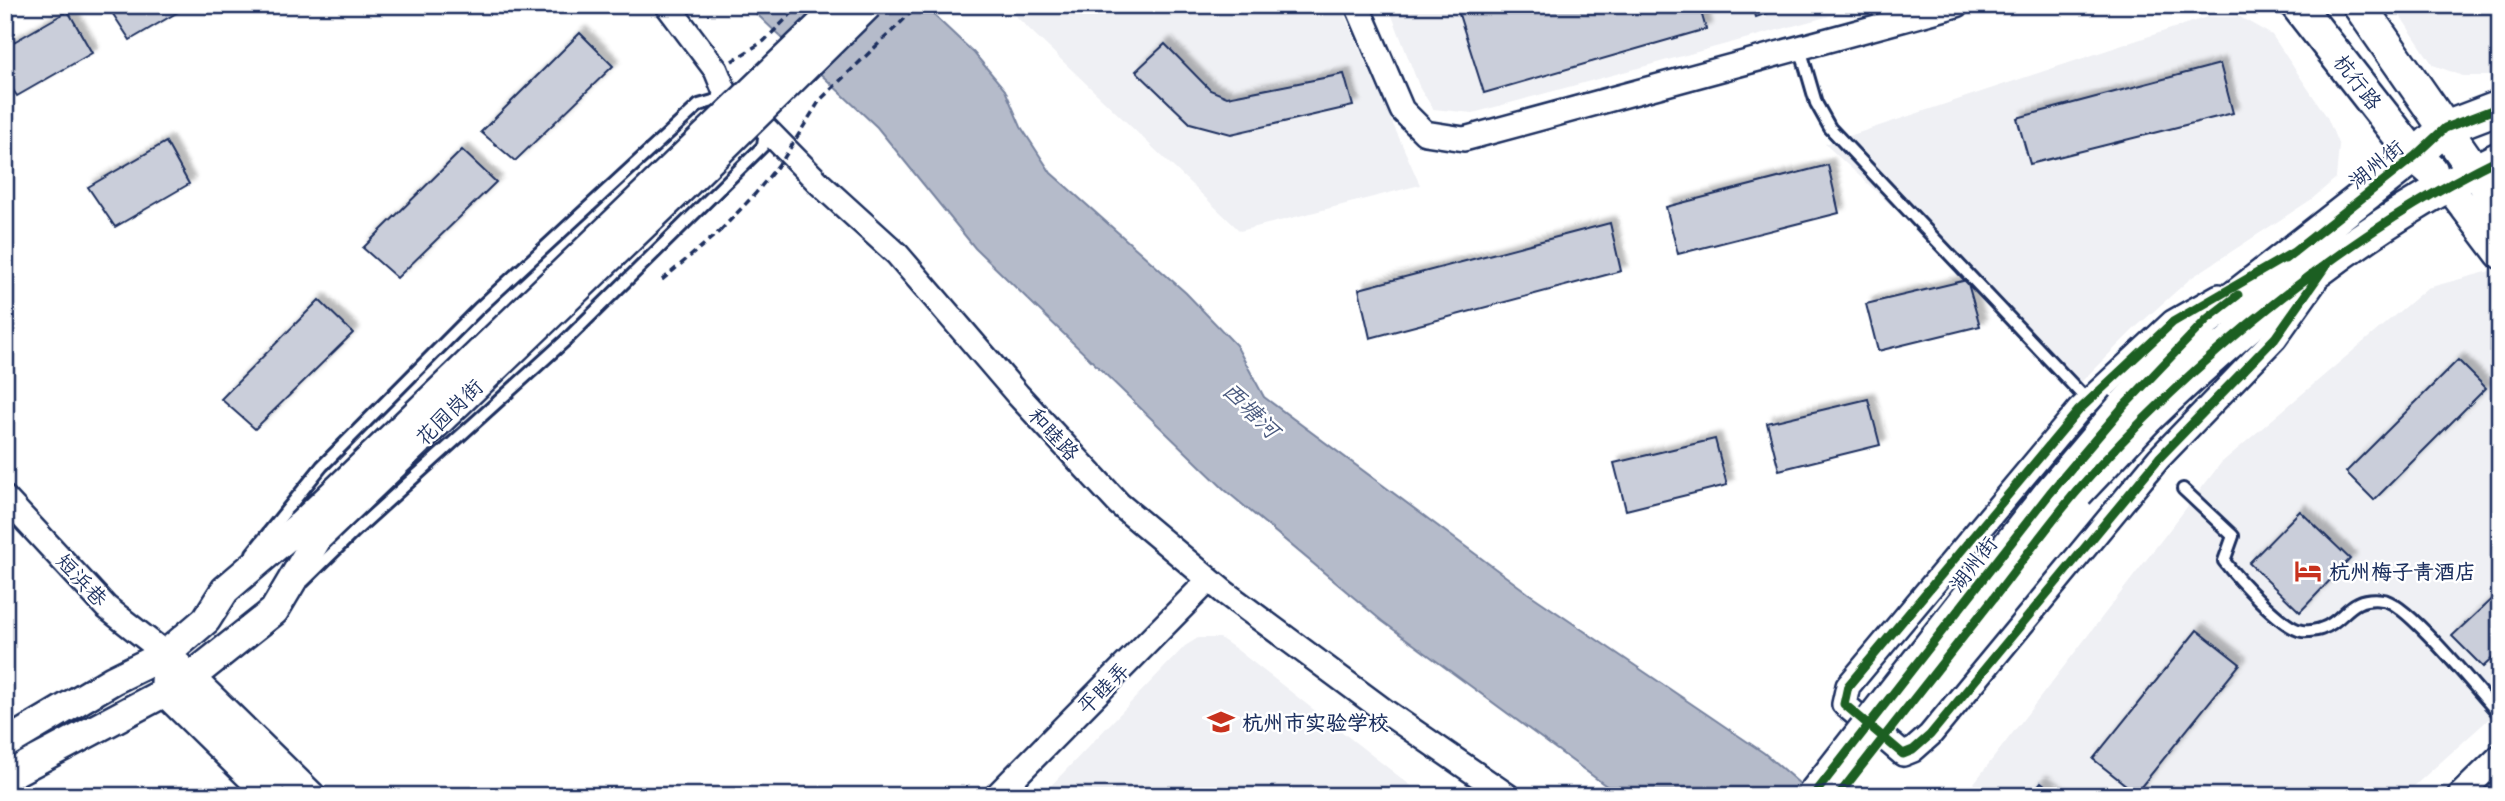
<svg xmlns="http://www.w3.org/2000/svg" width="2505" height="801" font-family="Itim,'LXGW WenKai TC',sans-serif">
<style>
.built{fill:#eff0f4}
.water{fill:#b5bbca;stroke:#77839f;stroke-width:2}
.building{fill:#caceda;stroke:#1b2f5e;stroke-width:2;filter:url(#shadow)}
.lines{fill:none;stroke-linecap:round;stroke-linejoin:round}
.service-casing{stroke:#1b2f5e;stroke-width:16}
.minor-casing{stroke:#1b2f5e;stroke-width:28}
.tertiary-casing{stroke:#1b2f5e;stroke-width:33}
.secondary-casing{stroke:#1b2f5e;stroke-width:37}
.path{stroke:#1b2f5e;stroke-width:3.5;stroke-dasharray:7 5;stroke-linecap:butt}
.service{stroke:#fff;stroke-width:10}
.minor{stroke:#fff;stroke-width:23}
.tertiary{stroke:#fff;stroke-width:28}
.secondary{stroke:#fff;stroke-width:32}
.tertiary-bridge-casing{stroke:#1b2f5e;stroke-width:33;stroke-linecap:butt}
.secondary-bridge-casing{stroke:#1b2f5e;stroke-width:37;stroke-linecap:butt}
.path-bridge{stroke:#1b2f5e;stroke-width:3.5;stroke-dasharray:7 5;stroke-linecap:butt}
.tertiary-bridge{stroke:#fff;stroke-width:28}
.secondary-bridge{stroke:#fff;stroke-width:32}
.cycleway-casing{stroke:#fff;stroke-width:13}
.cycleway{stroke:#1b5e20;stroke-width:9}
.labels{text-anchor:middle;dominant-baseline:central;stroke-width:5;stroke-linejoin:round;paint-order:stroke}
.street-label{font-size:21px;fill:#1b2f5e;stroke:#fff}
.poi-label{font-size:21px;font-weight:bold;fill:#1b2f5e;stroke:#fff;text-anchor:start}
.water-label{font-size:23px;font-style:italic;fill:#49597e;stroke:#fff}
</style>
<defs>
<filter id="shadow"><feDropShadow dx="6" dy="-6" stdDeviation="2" flood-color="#0004"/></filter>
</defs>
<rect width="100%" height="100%" fill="#fff"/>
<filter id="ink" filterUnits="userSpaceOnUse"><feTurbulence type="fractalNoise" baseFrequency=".0143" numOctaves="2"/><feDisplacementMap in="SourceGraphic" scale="14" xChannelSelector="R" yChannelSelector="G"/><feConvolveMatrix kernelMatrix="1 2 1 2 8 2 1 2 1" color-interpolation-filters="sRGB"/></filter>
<g filter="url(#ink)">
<!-- built -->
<path class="built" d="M1004,5h336l80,180 -180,46z
M1388,5h482l-397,108 -40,-4 -14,-23z
M2393,5h107v66l-12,5h-25l-30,-11z
M2207,17h33l32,18 55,82 12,29 -3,32 -24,21 -121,79 -56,50 -54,54 -256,-238z
M2490,271l10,12v426l-97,87h-439l257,-333 206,-175z
M1198,638h22l16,11 188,147h-383l144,-150z"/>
<!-- water -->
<path class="water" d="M747,5h176l51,48 31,37 16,37 30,46 135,120 50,52 28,52 264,196 236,160 50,43h-194l-238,-175 -157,-131 -250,-242 -98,-121z"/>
<!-- building -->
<path class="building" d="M107,5h83l-60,35z
M1456,5h243l7,24 -222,64z
M1752,5h39l-35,12z
M68,11l24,42 -75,43 -12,-18v-31z
M580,33l33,33 -98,95 -34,-29z
M1165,44l45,46 17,7 117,-23 9,32 -122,28 -41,-11 -54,-52z
M2220,64l13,49 -203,51 -13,-46z
M166,142l23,42 -74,43 -27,-40z
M462,150l34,32 -99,96 -34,-30z
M1828,165l11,48 -161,41 -12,-47z
M1610,223l11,48 -251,67 -11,-49z
M1967,280l13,46 -102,25 -12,-47z
M319,300l34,33 -98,96 -34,-30z
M2458,360l28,28 -112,112 -28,-28z
M1868,399l12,46 -101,25 -12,-47z
M1715,439l12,46 -101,25 -12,-47z
M2300,511l50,48 -50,53 -51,-49z
M2500,591v60l-17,16 -31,-31z
M2197,630l43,34 -104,129 -43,-34z
M2041,782l18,14h-29z"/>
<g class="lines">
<defs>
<path id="service" d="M1800,48l16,55 14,25 258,273
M2183,489l50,47 -9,25c12,16 59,68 78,70 5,1 17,-1 21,-3 23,-8 25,-33 60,-28 24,2 97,94 117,115
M252,553l70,-87 156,-157 221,-204 28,-8
M303,582l52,-51 212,-192 196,-193 2,-15"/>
<path id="minor" d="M667,5l49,65 11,27 38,31 55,56 77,70 121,141 101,109 105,88 162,120 122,84
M1357,5l45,105 23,23 39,6 493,-134
M2219,296l-46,26 -94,88 -231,276 -4,18 59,50 10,-4 17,-15 229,-277 116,-120 39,-55
M5,498l101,109 60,47
M996,796l213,-216
M2459,796l41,-40"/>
<path id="tertiary" d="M2474,170l26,43
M2447,184l53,70
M178,666l133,130
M166,674l-1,18 106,104
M5,744l108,-64 53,-26 40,-34 19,-30 76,-65
M5,777l181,-96 88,-70 44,-74"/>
<path id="secondary" d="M2297,5l118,151 16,14
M2359,5l115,165
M2123,407l84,-88 208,-163 30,-28 55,-21
M2147,418c105,-101 221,-196 353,-260"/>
</defs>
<!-- service casing -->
<use href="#service" class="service-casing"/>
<!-- minor casing -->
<use href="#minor" class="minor-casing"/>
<!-- tertiary casing -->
<use href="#tertiary" class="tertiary-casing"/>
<!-- secondary casing -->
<use href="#secondary" class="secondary-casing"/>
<!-- path -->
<path class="path" d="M732,61l32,-20 36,-36
M662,280l58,-49"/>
<!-- service -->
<use href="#service" class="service"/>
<!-- minor -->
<use href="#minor" class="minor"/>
<!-- tertiary -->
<use href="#tertiary" class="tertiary"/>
<!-- secondary -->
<use href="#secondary" class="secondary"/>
<defs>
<path id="tertiary-bridge" d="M301,525l533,-513
M318,537l365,-350 185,-182"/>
<path id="secondary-bridge" d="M2077,492l70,-74
M1813,796l237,-303 73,-86"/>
</defs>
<!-- tertiary-bridge casing -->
<use href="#tertiary-bridge" class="tertiary-bridge-casing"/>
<!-- secondary-bridge casing -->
<use href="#secondary-bridge" class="secondary-bridge-casing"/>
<!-- path-bridge -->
<path class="path-bridge" d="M720,231l35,-37 29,-36 36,-58 99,-95"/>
<!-- tertiary-bridge -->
<use href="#tertiary-bridge" class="tertiary-bridge"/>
<!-- secondary-bridge -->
<use href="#secondary-bridge" class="secondary-bridge"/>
<defs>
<path id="cycleway" d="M2294,252l-121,70 -94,88 -231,276 -4,18 59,50 10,-4 17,-15 229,-277 116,-120 52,-74
M2285,259l130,-103 30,-28 55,-21
M1813,796l237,-303 73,-86 84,-88 31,-24
M1838,796c51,-66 103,-131 154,-196 28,-36 55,-74 85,-109 111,-128 271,-259 423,-333"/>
</defs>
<!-- cycleway casing -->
<use href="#cycleway" class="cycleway-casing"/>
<!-- cycleway -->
<use href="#cycleway" class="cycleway"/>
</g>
</g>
<!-- icons -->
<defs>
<symbol id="hotel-bare" viewBox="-9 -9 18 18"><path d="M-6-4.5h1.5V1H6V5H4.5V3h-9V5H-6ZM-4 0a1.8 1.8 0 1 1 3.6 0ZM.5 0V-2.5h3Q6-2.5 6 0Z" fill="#c8321e" stroke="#fff" stroke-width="2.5" paint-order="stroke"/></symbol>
<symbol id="school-bare" viewBox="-9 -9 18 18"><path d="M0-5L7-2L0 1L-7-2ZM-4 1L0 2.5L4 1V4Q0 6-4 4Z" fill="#c8321e" stroke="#fff" stroke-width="2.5" paint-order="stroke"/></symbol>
</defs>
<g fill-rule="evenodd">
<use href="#hotel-bare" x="2289" y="552" width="38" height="38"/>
<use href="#school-bare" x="1202" y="703" width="38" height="38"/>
</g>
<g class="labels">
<!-- street labels -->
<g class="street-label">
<text transform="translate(2358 82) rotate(52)">杭行路</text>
<text transform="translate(2376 164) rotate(-39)">湖州街</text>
<text transform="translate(449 412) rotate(-44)">花园岗街</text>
<text transform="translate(1054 434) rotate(47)">和睦路</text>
<text transform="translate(1973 564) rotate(-52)">湖州街</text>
<text transform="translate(82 580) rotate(47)">短浜巷</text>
<text transform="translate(1103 688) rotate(-45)">平睦弄</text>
</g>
<!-- poi labels -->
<g class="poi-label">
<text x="2329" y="571">杭州梅子青酒店</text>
<text x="1242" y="722">杭州市实验学校</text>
</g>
<!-- water labels -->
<g class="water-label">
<text transform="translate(1251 410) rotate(44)">西塘河</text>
</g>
</g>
<!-- margin -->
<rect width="2505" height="801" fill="none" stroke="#fff" stroke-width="28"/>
<rect x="14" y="14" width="2477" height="773" fill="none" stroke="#1b2f5e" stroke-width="2.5" filter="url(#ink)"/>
</svg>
